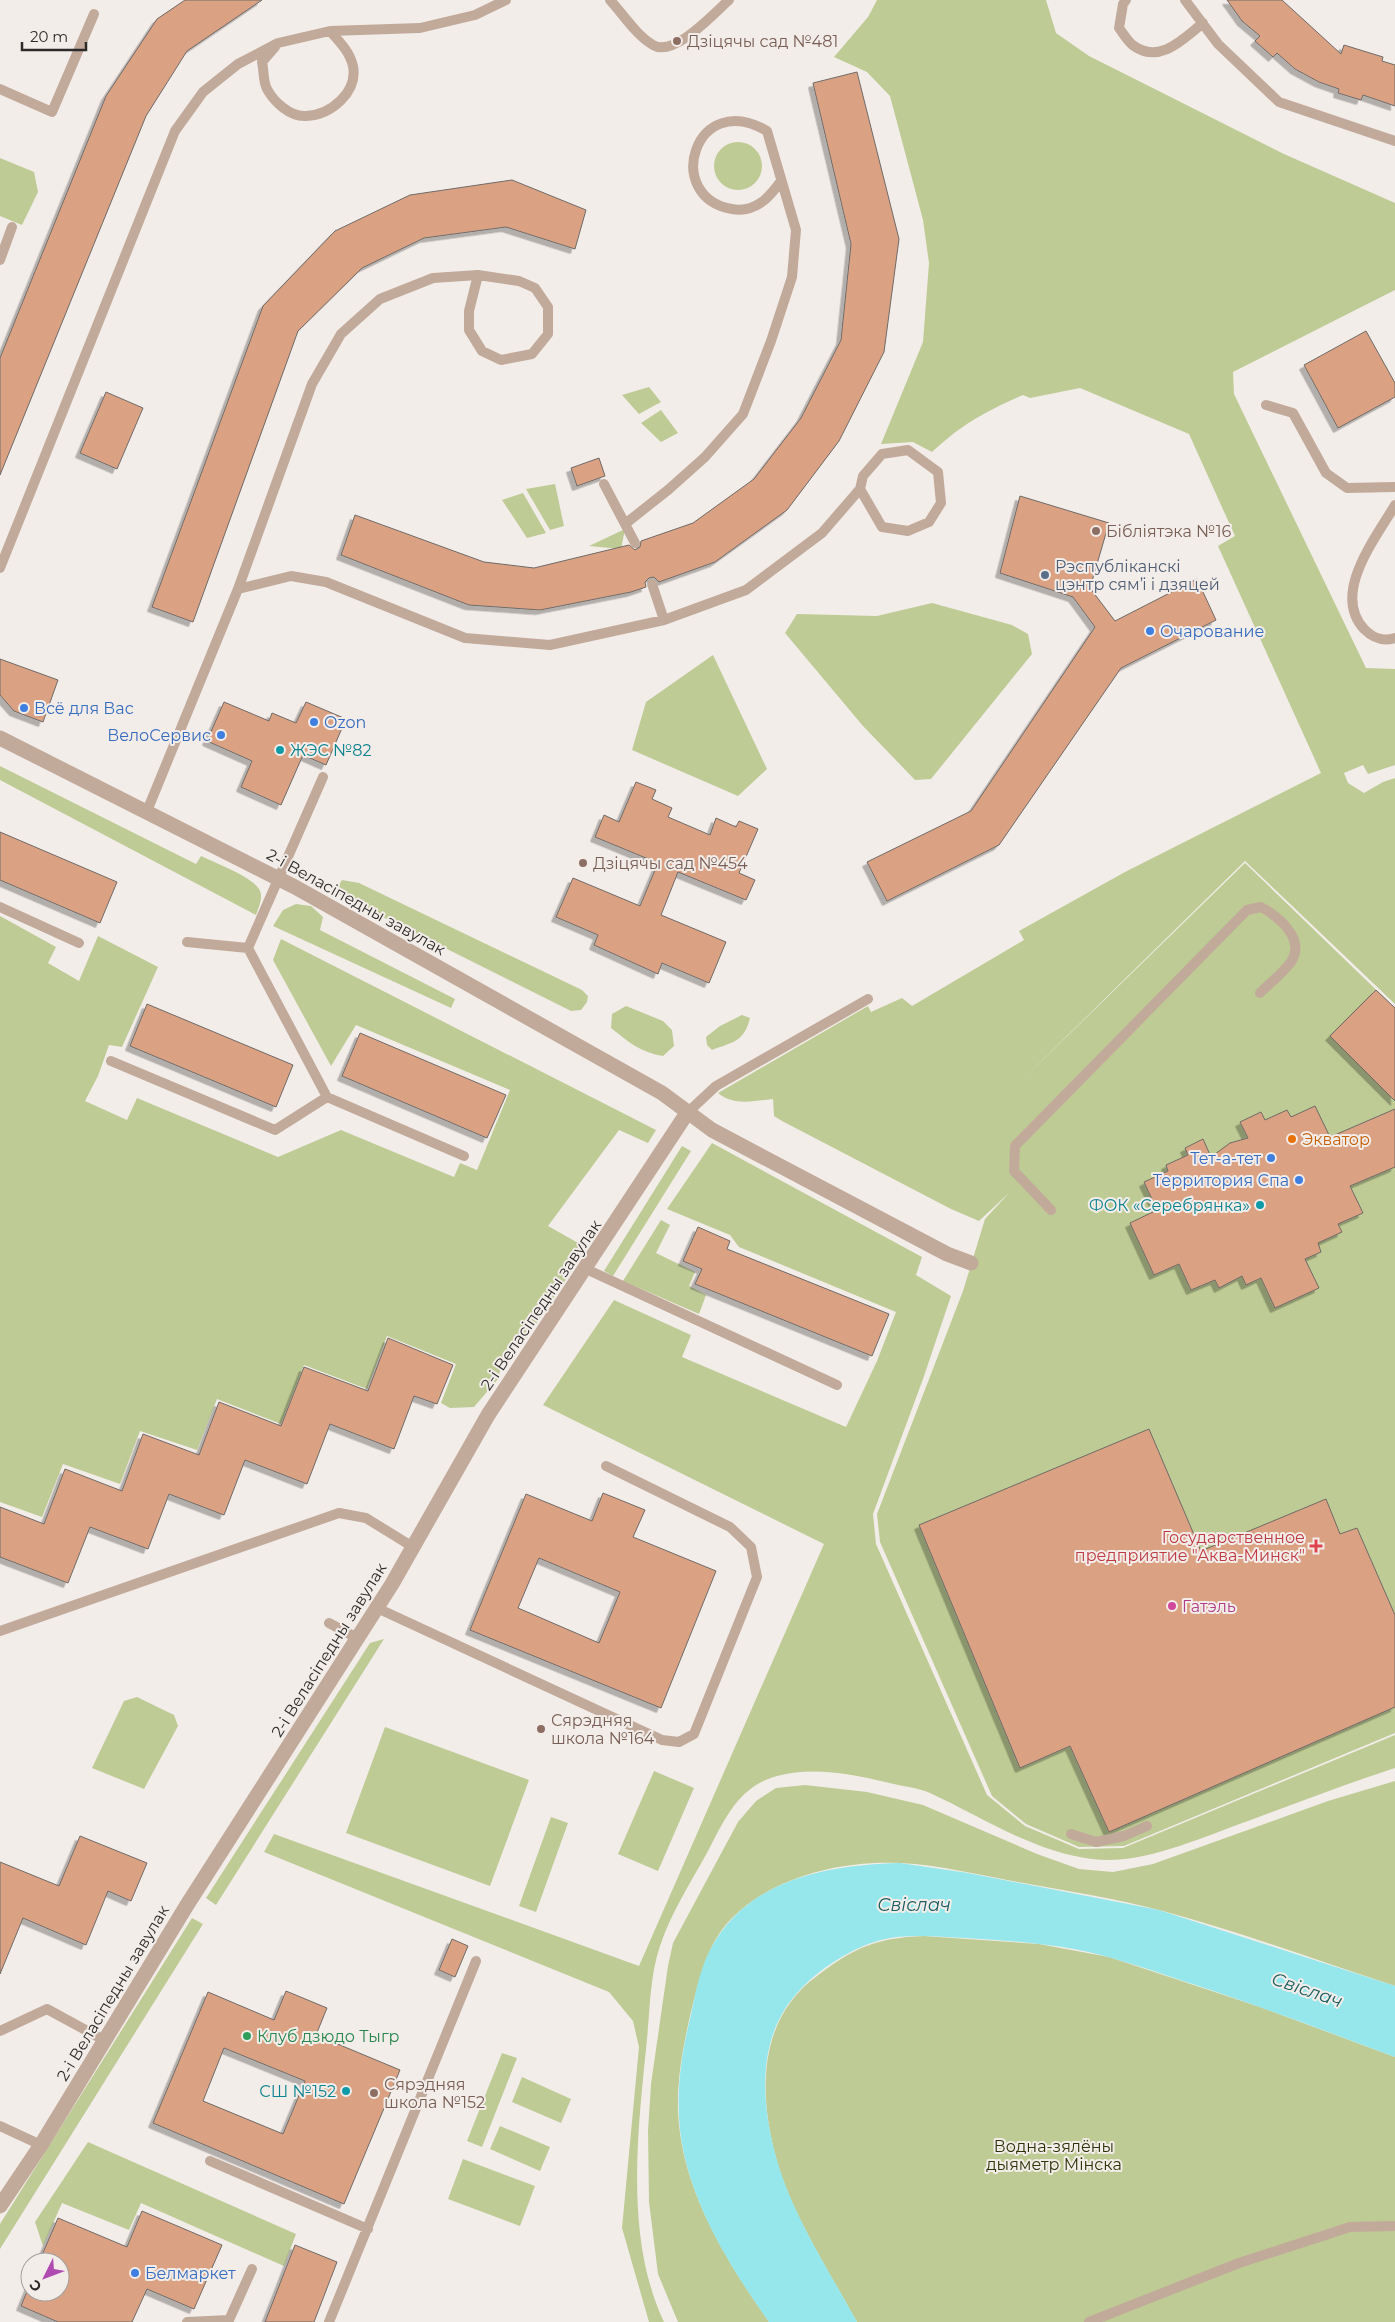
<svg xmlns="http://www.w3.org/2000/svg" width="1395" height="2322" font-family="Montserrat,sans-serif">
<style>
.green{fill:#becb94}
.water{fill:#96e7eb}
.building{fill:#daa283;stroke:#6f6a67;fill-rule:evenodd;filter:url(#shadow)}
.lines{fill:none;stroke-linecap:round;stroke-linejoin:round}
.lane{stroke:#c2aa9b;stroke-width:10}
.street{stroke:#c2aa9b;stroke-width:15}
.education-dot{fill:#8d6e63;stroke:#f3edea;stroke-width:2}
.service-dot{fill:#5c6f8a;stroke:#f3edea;stroke-width:2}
.shop-dot{fill:#3f7fe0;stroke:#f3edea;stroke-width:2}
.culture-dot{fill:#0f9aa8;stroke:#f3edea;stroke-width:2}
.food-dot{fill:#e8710a;stroke:#f3edea;stroke-width:2}
.health-dot{fill:#e0444e;stroke:#f3edea;stroke-width:2}
.hotel-dot{fill:#d1479c;stroke:#f3edea;stroke-width:2}
.leisure-dot{fill:#2e9e5b;stroke:#f3edea;stroke-width:2}
.labels{text-anchor:middle;dominant-baseline:central;stroke-width:4;stroke-linejoin:round;paint-order:stroke}
.education-label{font-size:16px;fill:#785e54;stroke:#f3edea;text-anchor:start}
.service-label{font-size:16px;fill:#4e5e75;stroke:#f3edea;text-anchor:start}
.shop-label{font-size:16px;fill:#366cbe;stroke:#f3edea;text-anchor:start}
.culture-label{font-size:16px;fill:#0d838f;stroke:#f3edea;text-anchor:end}
.street-label{font-size:16px;fill:#2d2b2a;stroke:#f3edea}
.food-label{font-size:16px;fill:#c56008;stroke:#f3edea;text-anchor:start}
.health-label{font-size:16px;fill:#be3a42;stroke:#f3edea;text-anchor:end}
.hotel-label{font-size:16px;fill:#b23c85;stroke:#f3edea;text-anchor:start}
.leisure-label{font-size:16px;fill:#27864d;stroke:#f3edea;text-anchor:start}
.park-label{font-size:16px;fill:#2c3406;stroke:#f3edea}
.water-label{font-size:18px;font-style:italic;fill:#1a5e61;stroke:#f3edea}
</style>
<defs>
<filter id="shadow"><feDropShadow dx="-4.5" dy="4.5" stdDeviation="0" flood-color="#0004"/></filter>
</defs>
<rect width="100%" height="100%" fill="#f3edea"/>
<!-- green -->
<path class="green" d="M877,0h169l10,33 33,23 195,98 111,49v87l-162,82 1,22 132,274 29,1v96l-27,9 -5,-9 -19,8 4,10 16,10 19,-11 12,-4v226l-150,-143 -228,224 228,-222 150,145v725l-271,113 -45,1 -53,-23 -34,-28 -112,-254 -3,-28 86,-223 22,-72 24,-26 -30,28 -28,-12 -169,-88 -8,-5 -1,-17c-19,2 -40,7 -55,-6l150,-87 3,6 31,-14 10,8 112,-66 -5,-9 106,-59 196,-99 -103,-227 17,-10 -46,-102 -109,-46 -50,10 -7,-3c-37,16 -61,29 -91,57l-19,-10 -32,2 42,-102 6,-79 -6,-43 -33,-124 -23,-24 -33,-15 34,-40z
M714 166a24 24 0 1 1 48 0a24 24 0 1 1-48 0Z
M0,158l34,14 4,20 -16,33 -22,-9z
M649,387l12,15 -22,12 -17,-19z
M661,410l17,23 -17,9 -20,-19z
M555,484l9,42 -14,4 -24,-41z
M523,493l23,40 -19,5 -25,-38z
M625,529l-4,20 -32,-3z
M932,603l80,22 16,9 4,20 -101,125 -16,1 -52,-54 -78,-93 12,-19 80,2z
M713,655l54,114 -29,27 -106,-46 14,-48z
M0,766l196,98 5,-8c14,7 50,20 58,33 5,8 0,17 -3,26l-256,-135z
M342,880l17,3 223,107 6,6 -1,6 -6,8 -10,1 -230,-115 -4,-8z
M296,904l15,2 12,11 -3,13 135,69 -4,9 -178,-82 10,-16z
M0,916l56,31 -8,16 31,18 19,-45 60,31 -36,80 -13,-2 -11,31 -13,25 42,19 10,-22 141,59 63,-27 113,47 6,-14 17,7 33,-80 -154,-65 -25,41 -58,-106 8,-21 375,191 -8,13 -29,-13 -71,96 39,22 -65,97 -17,5 -7,29 -24,28 -24,1 -9,-5 15,-39 -69,-28 -20,53 -63,-24 -23,59 -64,-25 -20,51 -57,-19 -20,53 -57,-20 -21,53 -42,-15z
M626,1006l37,15 9,9 2,16 -11,10c-21,-3 -35,-14 -52,-28l1,-14z
M742,1015l8,3c-6,24 -17,24 -38,32l-5,-5 -1,-8 14,-11z
M712,1143l210,114 -6,18 35,21 -28,83 -50,135 3,30 111,251 38,31 54,23 44,-1 272,-113v33c-50,16 -98,35 -147,53 -46,16 -107,45 -156,38 -58,-7 -110,-42 -162,-66 -11,-5 -24,-6 -36,-9 -38,-9 -78,-18 -117,-8 -39,11 -52,43 -69,75 -17,31 -37,62 -48,95 -10,29 -10,63 -13,93 -9,91 -23,198 17,283h-15l-27,-94 17,-181 -6,-26 -24,-29 -345,-140 10,-18 365,132 185,-422 -281,-139 71,-105 77,35 -9,22 164,70 31,-66 19,-49 -157,-65 -9,-12 -63,-26z
M682,1146l9,5 -78,125 -9,-5z
M661,1220l9,5 -14,28 39,19 -6,14 17,9 -7,19 -76,-33z
M384,1639l-168,266 -10,-7 164,-255z
M137,1697l37,18 4,11 -34,63 -52,-21 32,-67z
M385,1727l144,53 -39,106 -144,-53z
M654,1771l40,17 -36,83 -40,-17z
M1395,1781v205c-77,-25 -154,-54 -232,-75 -48,-13 -97,-20 -145,-29 -39,-7 -78,-17 -118,-19 -57,-3 -126,13 -168,55 -26,26 -33,63 -42,98 -7,31 -13,63 -12,95 3,78 48,149 91,211h-91l-20,-48 -9,-72 -1,-71 3,-47 17,-118 5,-23 65,-121 18,-21 20,-13 29,-3 62,7 56,13 114,49 42,15 34,3 40,-8 175,-63z
M551,1817l17,6 -32,89 -17,-6z
M192,1918l11,6 -203,325v-25z
M924,1936l115,8 70,13 151,50 135,50v265h-538c-24,-43 -59,-99 -75,-145 -23,-68 -30,-154 35,-201 38,-29 59,-38 107,-40z
M502,2053l15,5 -35,89 -15,-6z
M522,2077l49,22 -10,24 -49,-21z
M500,2126l50,21 -10,24 -50,-22z
M88,2142l208,92 -12,32 -143,-63 -12,27 -67,-27 -19,43 -8,-24z
M463,2159l72,27 -15,40 -72,-27z"/>
<!-- water -->
<path class="water" d="M900,1863l68,10 191,37 236,76v71c-72,-27 -143,-54 -215,-77 -35,-12 -70,-24 -106,-31 -36,-6 -72,-9 -108,-11 -27,-1 -58,-5 -85,2 -30,8 -62,29 -83,52 -46,50 -36,125 -16,184 16,47 51,102 75,146h-88c-36,-51 -71,-106 -85,-168 -10,-45 -5,-91 6,-135 5,-23 9,-48 20,-69 37,-71 117,-85 190,-87z"/>
<!-- building -->
<path class="building" d="M185,0h77l-75,51 -41,65 -146,359v-117l106,-262 51,-77z
M1227,0h55l59,54 3,-9 39,12 -1,4 13,4v41l-32,-11 -2,5 -23,-7 1,-4 -20,-7 -24,-13 -18,-16 -4,4 -18,-16 5,-5 -18,-15z
M857,72l42,167 -15,113 -45,89 -52,69 -72,52 -56,20 -5,-5 -5,1 -4,4 1,5 -15,5 -91,18 -71,-5 -128,-50 14,-40 129,47 50,6 95,-23 6,5 5,-3 1,-6 52,-18 61,-44 47,-61 40,-78 10,-96 -38,-161z
M512,180l74,30 -11,39 -69,-22 -82,11 -62,30 -64,63 -105,291 -41,-15 111,-301 72,-75 75,-36z
M1366,331l29,52v14l-57,31 -34,-63z
M106,392l37,16 -26,61 -37,-16z
M599,458l6,18 -28,10 -6,-18z
M1020,496l89,27 -19,65 25,33 82,-42 19,41 -95,48 -122,177 -112,56 -20,-39 104,-51 124,-184 -22,-30 -73,-24z
M0,659l58,21 -15,42 -29,-11 -14,-16z
M224,702l45,19 3,-8 24,10 10,-21 40,17 -20,46 -23,-10 -22,50 -40,-18 11,-26 -45,-20z
M636,782l20,8 -4,9 20,9 -4,9 42,18 6,-17 20,9 3,-6 19,8 -19,44 16,7 -9,20 -68,-28 -17,43 65,27 -17,41 -47,-20 -4,11 -64,-29 4,-10 -42,-18 17,-39 67,28 18,-43 -63,-26 9,-22 15,7z
M0,832l117,50 -17,41 -100,-43z
M1376,990l19,18v93l-65,-65z
M147,1004l146,61 -17,42 -146,-61z
M360,1033l146,62 -19,43 -145,-62z
M1315,1106l15,31 65,-28v58l-45,19 13,27 -25,11 4,8 -24,11 3,9 -16,7 14,29 -44,20 -14,-30 -15,7 -4,-9 -23,12 -4,-8 -24,10 -12,-26 -25,11 -24,-52 27,-13 -13,-28 24,-11 -2,-6 22,-10 -3,-7 18,-9 8,18 19,-14 18,-5 -8,-16 21,-10 4,8 22,-10 4,7z
M698,1227l32,14 -3,8 162,65 -17,42 -177,-72 7,-15 -19,-8z
M388,1338l65,27 -16,39 -23,-8 -20,53 -64,-25 -23,60 -62,-24 -21,55 -55,-21 -21,55 -58,-22 -22,56 -68,-26v-50l44,17 21,-55 57,22 21,-57 56,21 20,-53 62,24 23,-59 64,24z
M1149,1429l52,122 125,-52 14,35 17,-6 38,87v92l-286,125 -39,-86 -50,22 -101,-243z
M603,1493l42,17 -12,27 83,34 -55,137 -191,-78 56,-136 66,27zM539,1558l81,34 -21,51 -81,-35z
M80,1836l67,27 -16,38 -23,-10 -22,54 -63,-27 -23,56v-112l59,24z
M452,1939l16,7 -13,31 -16,-7z
M286,1991l41,17 -11,27 84,35 -56,134 -191,-81 55,-131 66,28zM224,2048l81,33 -22,53 -80,-33z
M142,2211l80,34 -28,64 -47,-20 -15,33h-74l-37,-16 9,-22v8h30v-30h-21l19,-44 69,29z
M295,2245l42,17 -23,60h-49z"/>
<g class="lines">
<!-- lane -->
<path class="lane" d="M610,0c13,14 26,35 43,45 21,13 61,-32 76,-45
M1126,0l-3,4 -4,24c4,5 9,14 15,18 26,18 49,-7 69,-23
M1185,0l33,44 61,58 116,39
M275,47l-13,15c2,8 1,20 5,27 7,13 23,28 39,27 25,-1 52,-24 47,-50 -3,-14 -14,-25 -23,-35
M0,89l52,23 42,-98
M0,260l12,-33
M1266,405l27,8 33,60 21,15 48,-1
M604,484l21,40
M1395,505c-19,33 -64,88 -31,124 9,9 18,13 31,9
M635,543l-10,-19 43,-34 37,-33 38,-43 28,-73 21,-64 4,-47 -29,-99c-72,-43 -105,66 -35,78 23,4 37,-11 49,-28
M0,568l175,-437 28,-39 35,-28 40,-21 52,-12 90,-3 55,-13 31,-15
M652,584l12,36
M238,589l53,-13 35,6 139,56 85,7 114,-25 82,-30 76,-57 38,-44 3,-13 19,-22 26,-4 30,22 3,31 -12,19 -21,9 -26,-4 -22,-38
M323,777l-75,171 79,149 137,59
M147,811l91,-222 74,-205 29,-50 39,-35 53,-21 45,-3 41,6 16,7 13,19v27l-16,20 -31,6 -19,-9 -13,-21v-19l9,-36
M0,907l79,36
M187,942l61,6
M111,1061l164,69 52,-33
M687,1113l29,-27 152,-87
M1051,1210l-37,-39 1,-25 232,-236 14,-3c18,10 45,32 30,55 -8,11 -21,21 -31,31
M586,1269l251,116
M377,1608l285,132 17,2 15,-8 63,-157 -6,-30 -21,-20 -124,-61
M329,1623l28,15
M0,1631l339,-118 27,5 47,29
M1071,1834l25,8 28,-6 23,-10
M0,2031l47,-22 57,31
M0,2126l41,19
M210,2161l158,68
M187,2322l42,-2 23,-51
M329,2322l147,-361
M1089,2322l150,-59 111,-36 45,-1"/>
<!-- street -->
<path class="street" d="M0,738l295,149 367,206 50,37 235,124 24,9
M0,2206l41,-61 146,-240 205,-321 96,-169 199,-302"/>
</g>
<!-- markers -->
<g class="education-dot">
<circle cx="677" cy="41" r="5"/>
<circle cx="1096" cy="531" r="5"/>
<circle cx="583" cy="863" r="5"/>
<circle cx="541" cy="1729" r="5"/>
<circle cx="374" cy="2093" r="5"/>
</g>
<circle class="service-dot" cx="1045" cy="575" r="5"/>
<g class="shop-dot">
<circle cx="1150" cy="631" r="5"/>
<circle cx="24" cy="708" r="5"/>
<circle cx="314" cy="722" r="5"/>
<circle cx="221" cy="735" r="5"/>
<circle cx="1271" cy="1158" r="5"/>
<circle cx="1299" cy="1180" r="5"/>
<circle cx="135" cy="2273" r="5"/>
</g>
<g class="culture-dot">
<circle cx="280" cy="750" r="5"/>
<circle cx="1260" cy="1205" r="5"/>
<circle cx="346" cy="2091" r="5"/>
</g>
<circle class="food-dot" cx="1292" cy="1139" r="5"/>
<path class="health-dot" d="M1313.5 1538.5h5v5h5v5h-5v5h-5v-5h-5v-5h5z"/>
<circle class="hotel-dot" cx="1172" cy="1606" r="5"/>
<circle class="leisure-dot" cx="247" cy="2036" r="5"/>
<g class="labels">
<!-- education labels -->
<g class="education-label">
<text x="687" y="41">Дзіцячы сад №481</text>
<text x="1106" y="531">Бібліятэка №16</text>
<text x="593" y="863">Дзіцячы сад №454</text>
<text x="551" y="1720">Сярэдняя<tspan x="551" dy="18">школа №164</tspan></text>
<text x="384" y="2084">Сярэдняя<tspan x="384" dy="18">школа №152</tspan></text>
</g>
<!-- service labels -->
<g class="service-label">
<text x="1055" y="566">Рэспубліканскі<tspan x="1055" dy="18">цэнтр сямʼі і дзяцей</tspan></text>
</g>
<!-- shop labels -->
<g class="shop-label">
<text x="1160" y="631">Очарование</text>
<text x="34" y="708">Всё для Вас</text>
<text x="324" y="722">Ozon</text>
<text x="211" y="735" text-anchor="end">ВелоСервис</text>
<text x="1261" y="1158" text-anchor="end">Тет-а-тет</text>
<text x="1289" y="1180" text-anchor="end">Территория Спа</text>
<text x="145" y="2273">Белмаркет</text>
</g>
<!-- culture labels -->
<g class="culture-label">
<text x="290" y="750" text-anchor="start">ЖЭС №82</text>
<text x="1250" y="1205">ФОК «Серебрянка»</text>
<text x="336" y="2091">СШ №152</text>
</g>
<!-- street labels -->
<g class="street-label">
<text transform="translate(356 902) rotate(29)">2-і Веласіпедны завулак</text>
<text transform="translate(541 1305) rotate(-56)">2-і Веласіпедны завулак</text>
<text transform="translate(329 1650) rotate(-58)">2-і Веласіпедны завулак</text>
<text transform="translate(113 1993) rotate(-59)">2-і Веласіпедны завулак</text>
</g>
<!-- food labels -->
<g class="food-label">
<text x="1302" y="1139">Экватор</text>
</g>
<!-- health labels -->
<g class="health-label">
<text x="1305" y="1537">Государственное<tspan x="1305" dy="18">предприятие "Аква-Минск"</tspan></text>
</g>
<!-- hotel labels -->
<g class="hotel-label">
<text x="1182" y="1606">Гатэль</text>
</g>
<!-- leisure labels -->
<g class="leisure-label">
<text x="257" y="2036">Клуб дзюдо Тыгр</text>
</g>
<!-- park labels -->
<g class="park-label">
<text x="1054" y="2146">Водна-зялёны<tspan x="1054" dy="18">дыяметр Мінска</tspan></text>
</g>
<!-- water labels -->
<g class="water-label">
<text x="914" y="1905">Свіслач</text>
<text transform="translate(1307 1990) rotate(19)">Свіслач</text>
</g>
</g>
<!-- north arrow -->
<g transform="translate(45 2277) rotate(228)"><circle r="24" fill="#f3edea" stroke="#a49f9d"/>
<path d="M0-4L9 19L0 12L-9 19Z" fill="#b04bb1"/>
<text y="-8" font-size="14" font-weight="bold" text-anchor="middle" fill="#2d2b2a">С</text>
</g>
<!-- scale -->
<path d="M22 42v8h64v-8" fill="none" stroke="#2d2b2a" stroke-width="2.5"/>
<text x="30" y="42" font-size="15" fill="#2d2b2a" stroke="#f3edea" stroke-width="4" paint-order="stroke">20 m</text>
</svg>
